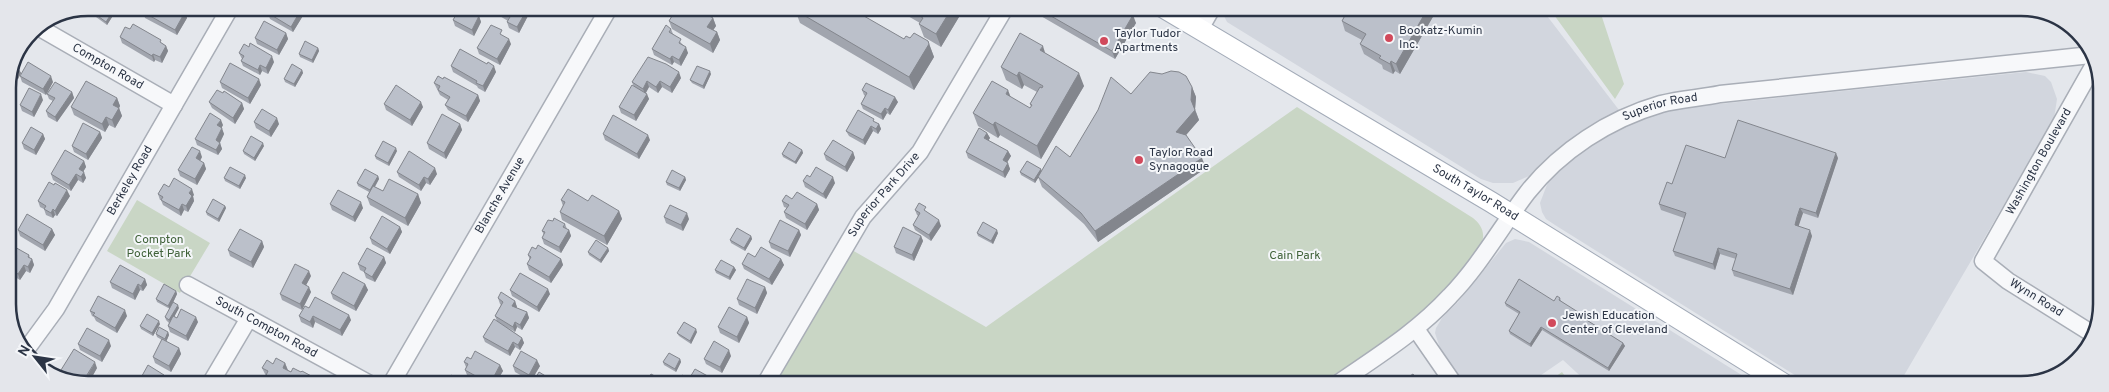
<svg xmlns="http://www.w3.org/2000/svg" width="2109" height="392" font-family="Overpass,sans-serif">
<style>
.built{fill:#d2d6de}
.green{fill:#c9d6c5}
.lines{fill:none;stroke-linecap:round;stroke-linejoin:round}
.minor-casing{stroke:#a9aeb7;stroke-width:19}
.major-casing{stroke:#a3abb8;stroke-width:22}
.minor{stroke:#f7f8fa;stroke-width:16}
.major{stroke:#fff;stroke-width:20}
.wall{fill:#a1a5ae}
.shaded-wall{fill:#83868d}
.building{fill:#bbc0ca;stroke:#83868d}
.poi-dot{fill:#d1495b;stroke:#f4f6f9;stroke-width:2}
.labels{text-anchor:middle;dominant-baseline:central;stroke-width:4;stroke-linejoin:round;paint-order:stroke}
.poi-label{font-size:12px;fill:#2b3445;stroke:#f4f6f9;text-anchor:start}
.street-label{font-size:12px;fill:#2b3445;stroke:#f4f6f9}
.park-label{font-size:12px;fill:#3f6138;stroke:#f4f6f9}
.rim{fill:none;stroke:#2b3445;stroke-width:2.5}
</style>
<rect width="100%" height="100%" fill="#e4e7ec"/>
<!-- built -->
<path class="built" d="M1223,8h318l78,102 -41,23 -49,43 -16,7h-20l-12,-4 -254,-157 -4,-8z
M2026,72l19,4 6,6 6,17 -3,20 -155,265h-90l-254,-159 -9,-6 -4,-7 -2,-9 8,-21 24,-22 25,-19 42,-21 21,-7 30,-6z
M1515,239l14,3 227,142h-167l-26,-24 -35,24h-64l-23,-33 -6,-18 1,-5 6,-10 16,-16 48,-59z"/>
<!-- green -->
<path class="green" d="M1549,8h50l25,76 -9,15z
M1297,107l176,111c6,5 11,11 10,20 -2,11 -14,23 -21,31 -21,25 -43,48 -69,67 -24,17 -49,32 -74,48h-545l78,-134 134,77z
M137,200l73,43 -30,50 -73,-42z
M1562,372l9,12h-26z"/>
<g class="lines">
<defs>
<g id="minor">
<path id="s1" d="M40,28l134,77"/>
<path d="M1200,29l12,-21"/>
<path id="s2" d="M188,285l182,99"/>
<path d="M1416,329l38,55"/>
<path id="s3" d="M2091,333l-83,-52 -25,-20 112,-198"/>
<path id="s4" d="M26,350l30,-41 174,-301"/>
<path d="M210,384l39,-66"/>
<path id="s5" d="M391,384l218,-376"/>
<path id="s6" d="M765,384l98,-167 57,-65 85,-144"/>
<path id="s7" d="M1337,384c39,-27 80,-52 113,-88 30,-31 51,-69 77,-103 33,-42 82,-74 134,-89 19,-5 40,-6 59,-10l371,-39"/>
</g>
<g id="major">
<path id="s8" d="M1164,8l327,194 293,182"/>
</g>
</defs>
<!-- minor casing -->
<use href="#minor" class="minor-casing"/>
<!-- major casing -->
<use href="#major" class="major-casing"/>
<!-- minor -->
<use href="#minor" class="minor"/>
<!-- major -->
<use href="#major" class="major"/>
</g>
<!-- wall -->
<path class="wall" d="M264,8h38l2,6 -11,18 -23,-13 -1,-3 -3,-2z
M483,8l-4,8 2,6 -7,14 -19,-10 -2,-6z
M497,8h31l2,4 -11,21 -10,-5 -2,-6 1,-1 -10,-6 -2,-5z
M700,8h23l-5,9z
M894,8h66l2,4 -21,35 -17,-10 -5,-13 1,-1z
M1027,8h93l16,15 -21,36z
M1349,8h89l-38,66 -5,-3 -2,3 -10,-5 -1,-4 -18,-11 -4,-10 2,-4 -17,-9 -3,-10z
M795,10l109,29 6,-1 18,3 6,16 -20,33 -114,-67z
M143,12h42l2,6 -10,17 -32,-17z
M95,14h19l-7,11 -11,-8z
M670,15l43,3 3,8 -3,4 4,2 3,8 -7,13 -41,-24 -3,-8 2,-4z
M671,29l2,5 10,11 5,8 -7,13 -7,-4 -2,3 -18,-10 -2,-6z
M286,33l2,6 -9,16 -22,-11 -2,-6z
M120,37l42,6 4,3 2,5 -6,12 -7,-3 -1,2 -32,-19z
M511,44l-11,21 -21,-11 -2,-6z
M318,48l1,3 -6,12 -13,-6 -1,-3z
M239,53l35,9 -6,12 -6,-3 -2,4 -17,-9 -2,-5 1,-2z
M1045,53l39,33 -43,73 -41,-24 -2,3 -20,-12 -5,-13 57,-5 1,-1 -1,-3 7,-12 -13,-7 -2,4 -16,-9 -5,-13z
M21,57l1,2 -5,8 1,1 3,5 -3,6 -6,-2z
M487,64l9,8 -11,20 -7,-4 -1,-2 -24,-14 -2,-6z
M302,70l1,3 -8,14 -10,-5 -1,-3z
M711,74l-7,15 -12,-6 -2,-3z
M20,76l33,6 -7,13 -24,-13z
M681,78l-9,15 -10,-6 -4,6 -9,-6 -3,6 3,6 -13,22 -15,-8 -2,-6 15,-20 -2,-5z
M443,79l35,16 2,6 -12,21 -20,-12 -3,-5 3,-5 -8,-5 -6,-12z
M220,82l41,3 -11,19 -28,-16z
M1192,87l4,10 -1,12 4,11 -13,15 20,33 -108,74 -14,-18 -42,-37 -4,-10 -3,6 -14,-8 -1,-3 21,-3v2l29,-14 61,-63z
M862,90l36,12 -8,13 -3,-2 -4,7 -20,-11 -2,-5 4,-8 -1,-1z
M72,92l2,6 -17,24 -9,-5 -2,-6 7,-10 -4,-2 -2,-5z
M223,93l19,10 2,6 -9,15 -23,-16 -3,-6z
M117,98l3,8 -1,2 3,8 -7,12 -6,-3 -4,7 -31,-17 -3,-8z
M43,100l-9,17 -12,-6 -2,-6z
M384,104l39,3 -11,19 -26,-16z
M254,122l25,2 -8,13 -15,-9z
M875,122l4,2 2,5 -3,5 -5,-3 -8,14 -16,-9 -3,-5z
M460,124l2,6 -16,29 -17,-10 -2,-6z
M223,125l-2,3 3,6 -4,9 2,6 -4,6 -21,-10 -2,-6z
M100,132l2,6 -14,22 -14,-8 -2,-6z
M987,133l3,5 -2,2 20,11 3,5 -4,6 3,7 -5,9 -37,-20 -2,-6z
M43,134l2,5 -9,16 -12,-6 -2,-6z
M603,134l47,6 -11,19 -34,-19z
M264,146l-9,15 -11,-7 -1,-3z
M802,150l1,3 -7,11 -13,-7 -1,-3z
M397,151l-8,15 -13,-7 -1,-3z
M853,152l2,6 -8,14 -21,-12 -2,-6z
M202,157l-2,4 4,2 2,6 -9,16 -17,-9 -2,-6z
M1725,158h113l-20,60 -15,-5 -4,10 -1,4 14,9 -19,59 -59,-19 -2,-6 4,-11 -16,-5 -5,16 -40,-14 -2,-5 11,-33 -23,-8 -2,-6 13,-20z
M84,161l2,6 -3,5 3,6 -3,5 -5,-3 -7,11 -18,-11 -2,-6z
M397,172l40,2 -7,11 -4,-2 -5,8 -22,-14z
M378,176l1,3 -4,8 8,4 35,3 3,9 -13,23 -38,-21 -3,-8 2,-5 -11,-6 -1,-3z
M685,177l1,3 -6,11 -13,-6 -1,-3z
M810,177l25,6 -9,16 -21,-12 -2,-6z
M224,178h22l-6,11 -15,-8z
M169,187l25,8 -1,1 1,5 -6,11 -4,-2 -3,6 -18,-11 -2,-5h-1l-2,-6z
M70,196l-13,20 -2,-1 -2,3 -7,-3 -2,-6 -4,-2 -2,-6z
M792,199l25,5 2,6 -12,20 -21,-12 -2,-6 3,-4 -3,-1 -2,-6z
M561,200l58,11 3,8 -15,26 -45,-25 -2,-8 3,-6z
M330,204l33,4 -8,14 -23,-12z
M225,206l1,2 -7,14 -12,-7 -1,-3z
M915,210l13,3 13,13 -10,15 -16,-11 -2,-5 5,-9 -1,-1z
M664,217l25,2 -6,12 -17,-8z
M553,221l12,3 2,5 2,1 2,6 -10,17 -17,-9 -2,-6 2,-3 -2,-4z
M400,227l2,5 -12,22 -18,-10 -2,-6z
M52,229l3,6 -10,16 -25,-15 -2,-6z
M799,230l2,5 -11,22 -19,-9 -2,-6z
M977,233h21l-5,11 -15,-8z
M751,236l1,3 -7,12 -14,-8 -1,-3z
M921,236l2,5 -9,20 -18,-8 -2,-6z
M262,241l2,6 -11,21 -23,-12 -2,-6z
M608,248l1,3 -8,12 -12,-8 -1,-3z
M536,249l25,10 2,6 -12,18 -22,-13 -2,-6 3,-4 -2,-5z
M9,251l20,4 1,3 2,1 2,6 -4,8 -4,-2 -6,9 -10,-6z
M384,257l2,6 -11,19 -9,-4 -2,-6 -4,-2 -2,-6z
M755,257l26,2 3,6 -12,20 -28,-16 -2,-5z
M734,267l2,3 -6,10 -14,-7 -1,-3z
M311,276l-5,9 5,7 -9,18 -20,-10 -2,-6z
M145,279l2,6 -4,6 -3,-1 -5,10 -23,-12 -2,-6z
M365,284l3,6 -12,21 -23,-12 -2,-6z
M765,287l2,6 -10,21 -18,-9 -2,-6z
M510,290l40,4 -11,18 -27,-16z
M176,291l1,3 -7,15 -13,-7 -1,-3z
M498,298l17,3 2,7 10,4 2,6 -7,12 -5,-3 -2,5 -8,-5 15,11 2,5 -4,7 -5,-3 -5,9 -25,-14 -2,-5 14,-16 -2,-5 6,-11 -1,-1z
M1560,298l1,3 18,14 44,28 2,3 -16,25 -67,-41 -11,17 -21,-13 -1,-3 10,-17 -13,-8 -1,-3 49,-2z
M179,308l-5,8 3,2 21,4 -10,19 -18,-9 -2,-6 1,-3 -3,-3 -1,-3z
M309,308l42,12 -9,16 -27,-14 -2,6 -12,-6 -2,-6z
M90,311l37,5 -10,17 -21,-12 -2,-4 -2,-1z
M747,317l2,6 -10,20 -19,-10 -2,-6z
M160,324l-7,12 -12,-7 -1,-3z
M168,332l1,3 -3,7 13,6 2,6 -10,18 -16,-9 -2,-6 9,-17 -5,-3 -1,-3z
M697,332l-6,12 -12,-8 -2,-3z
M78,344l33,2 -9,16 -22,-12z
M731,356l-9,17 -16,-9 -2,-5z
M471,359l29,6 3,6 -8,13h-13l-15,-9 -2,-5 1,-3 -2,-5z
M680,359l1,3 -5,10 -12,-7 -1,-3z
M285,363l3,7 3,2h10l14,6 2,6h-54v-2l3,-6 -4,-8 11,-4z
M513,366h27l-9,15 -16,-9z
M97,368l-9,16h-11l-4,-2 -10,-6 -2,-6z"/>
<!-- shaded-wall -->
<path class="shaded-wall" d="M302,8l2,6 -11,18 -2,-5z
M481,8h2l-5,10 -1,-3z
M528,8l2,4 -11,21 -2,-6z
M718,8h5l-5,9 -2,-5z
M952,8h8l2,4 -21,35 -5,-13z
M1428,8h10l-38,66 -4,-10z
M113,11l1,3 -7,11 -1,-3z
M185,12l2,6 -10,17 -2,-5z
M1133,15l3,8 -21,36 -3,-8z
M479,16l2,6 -7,14 -2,-6z
M713,18l3,8 -6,9 -3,-8z
M717,32l3,8 -7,13 -3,-9z
M286,33l2,6 -9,16 -2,-5z
M509,39l2,5 -11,21 -3,-6z
M928,41l6,16 -20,33 -5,-13z
M166,46l2,5 -6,12 -2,-6z
M1043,46l4,13 -7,-9z
M686,47l2,6 -7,13 -2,-6z
M318,48l1,3 -6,12 -1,-3z
M153,54l2,6 -1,2 -2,-6z
M272,56l2,6 -6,12 -2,-6z
M672,56l2,6 -2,3 -2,-6z
M21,57l1,2 -6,12 -1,-1z
M1391,61l4,10 -2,3 -3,-10z
M260,65l2,6 -2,4 -2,-5z
M494,66l2,6 -11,20 -2,-6z
M18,68l3,5 -3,6 -2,-6z
M302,70l1,3 -8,14 -1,-3z
M710,71l1,3 -7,15 -1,-3z
M679,72l2,6 -9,15 -2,-6z
M1019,72l5,13 -2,4 -5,-13z
M1079,73l5,13 -43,73 -4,-13z
M51,76l2,6 -7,13 -3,-6z
M259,79l2,6 -11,19 -2,-6z
M647,81l2,6 -4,7 -2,-5z
M660,81l2,6 -4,6 -2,-6z
M9,85l3,7 -4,7v-11z
M1192,87l4,10 -1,13 4,10 -19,22 -4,-10 15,-32z
M1008,90l5,13 -7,-9z
M72,92l2,6 -17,24 -2,-5z
M41,94l2,6 -9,17 -2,-5z
M647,94l2,5 -13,22 -2,-6z
M478,95l2,6 -12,21 -2,-6z
M895,97l3,5 -8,13 -2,-5z
M117,98l3,8 -1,2 3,8 -7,12 -3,-8 1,-15z
M421,102l2,5 -11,19 -2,-6z
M242,103l2,6 -9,15 -2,-6z
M885,108l2,5 -4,7 -2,-6z
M106,117l3,8 -4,7 -3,-8z
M277,118l2,6 -8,13 -2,-6z
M221,120l2,5 -3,6 -3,-6z
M995,122l5,13 -2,3 -5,-13z
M460,124l2,6 -16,29 -2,-6z
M879,124l2,5 -3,5 -2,-5z
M871,126l2,5 -8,14 -2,-5z
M222,128l2,6 -6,12 -2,-6z
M100,132l2,6 -14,22 -2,-6z
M987,133l3,5 -4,6 -2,-6z
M43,134l2,5 -9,16 -2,-5z
M648,135l2,5 -11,19 -2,-5z
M220,143l2,6 -4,6 -2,-5z
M263,143l1,3 -9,15 -1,-3z
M396,148l1,3 -8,15 -1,-3z
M802,150l1,3 -7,11 -1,-2z
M200,151l2,6 -4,7 -2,-6z
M1008,151l3,5 -6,10 -2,-6z
M853,152l2,6 -8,14 -2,-5z
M1836,153l2,5 -20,60 -2,-5z
M1202,158l4,10 -108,74 -3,-11z
M84,161l2,6 -5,8 -2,-6z
M204,163l2,6 -9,16 -2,-6z
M1008,163l2,6 -5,9 -2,-6z
M435,168l2,6 -7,11 -2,-6z
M1041,169l1,3 -7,11 -1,-3z
M84,172l2,6 -3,5 -2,-6z
M76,174l2,6 -7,11 -2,-6z
M245,175l1,3 -6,11 -1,-3z
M378,176l1,3 -8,14 -1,-3z
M424,177l2,6 -5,8 -2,-6z
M685,177l1,3 -6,11 -1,-3z
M833,177l2,6 -9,16 -3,-5z
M192,189l2,6 -1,1 1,5 -6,11 -2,-6 3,-13z
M67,190l3,6 -13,20 -2,-5z
M418,194l3,9 -13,23 -3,-8z
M361,202l2,6 -8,14 -2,-5z
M182,204l2,6 -3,6 -2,-6z
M817,204l2,6 -12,20 -2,-6z
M225,206l1,2 -7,14 -1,-3z
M1800,208l3,5 -6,18 -2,-6z
M53,209l2,6 -2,3 -2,-5z
M619,211l3,8 -15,26 -3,-9z
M687,213l2,6 -6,12 -2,-6z
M939,220l2,6 -10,15 -2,-6z
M400,227l2,5 -12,22 -3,-5z
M52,229l3,6 -10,16 -2,-6z
M569,230l2,6 -10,17 -2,-6z
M799,230l2,5 -11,22 -2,-6z
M997,230l1,3 -5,11 -2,-3z
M1810,230l2,6 -19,59 -3,-6z
M751,236l1,3 -7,12 -1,-3z
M921,236l2,5 -9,20 -2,-6z
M262,241l2,6 -11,21 -2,-6z
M608,248l1,3 -8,12 -1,-3z
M1718,248l2,6 -5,16 -2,-6z
M384,257l2,6 -11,19 -3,-5z
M32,259l2,6 -4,8 -2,-6z
M561,259l2,6 -12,18 -2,-6z
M781,259l3,6 -12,20 -3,-6z
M24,265l2,6 -6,9 -2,-6z
M734,267l2,3 -6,10 -1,-3z
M309,271l2,5 -7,13 -2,-6z
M145,279l2,6 -4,6 -2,-5z
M14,282l2,6 -6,10v-9z
M138,284l2,6 -5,10 -2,-6z
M365,284l3,6 -12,21 -2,-5z
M309,287l2,5 -9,18 -2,-6z
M765,287l2,6 -10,21 -2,-6z
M548,289l2,5 -11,18 -2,-5z
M176,291l1,3 -7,15 -2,-3z
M515,301l2,6 -2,4 -3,-5z
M178,305l1,3 -8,15 -2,-3z
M125,310l2,6 -10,17 -2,-5z
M527,312l2,6 -7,12 -2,-5z
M349,315l2,5 -9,16 -2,-6z
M313,316l2,6 -2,6 -3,-6z
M196,317l2,5 -10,19 -2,-5z
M747,317l2,6 -10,20 -2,-6z
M159,321l1,3 -7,12 -1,-3z
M515,322l2,5 -2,5 -2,-5z
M1541,327l1,3 -11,17 -1,-3z
M696,329l1,3 -6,12 -1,-3z
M168,332l1,3 -3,7 -1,-3z
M522,338l2,5 -4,7 -2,-5z
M109,340l2,6 -9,16 -2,-6z
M513,342l2,5 -5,9 -2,-5z
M1623,343l2,3 -16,25 -1,-3z
M179,348l2,6 -10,18 -2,-6z
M729,350l2,6 -9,17 -2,-6z
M680,359l1,3 -5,10 -1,-3z
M537,360l3,6 -9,15 -2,-6z
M95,362l2,6 -9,16h-5z
M285,363l3,8 -5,-3z
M500,365l3,6 -8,13h-5z
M164,375l2,5 -2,4h-6z
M315,378l2,6h-6z"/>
<!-- building -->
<path class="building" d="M99,8h9l5,3 -7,11 -11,-8z
M146,8h30l9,4 -10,18 -32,-18z
M264,8h38l-11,19 -23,-14 1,-2z
M460,8h3l16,8 -7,14 -19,-10z
M463,8h18l-4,7z
M497,8h31l-11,19 -10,-5 3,-5 -14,-7z
M675,8h20l18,10 -6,9 10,5 -7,12 -41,-23 3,-5 -2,-1z
M708,8h10l-2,4z
M796,8h54l54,31 2,-3 4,2 4,-5 14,8 1,3 -20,33 -114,-67z
M911,8h41l-16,26 -17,-10 4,-6 -5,-3 2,-2z
M1037,8h83l13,7 -21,36z
M1349,8h79l-32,56 -5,-3 -1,3 -11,-6 2,-2 -21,-12 6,-10 -24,-13z
M264,21l22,12 -9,17 -22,-12z
M133,24l28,16 -1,2 6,4 -6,11 -7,-3 -1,2 -32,-19 5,-10 5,2z
M491,25l11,5 -2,4 9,5 -12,20 -20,-11z
M666,25l5,4 -2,3 12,7 -2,4 7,4 -7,13 -7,-4 -2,3 -18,-10z
M1020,33l23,13 -3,4 39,23 -42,73 -42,-24 -2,3 -20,-12 19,-32 16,9 -2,4 24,14 2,-3 -2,-1 10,-17 2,1 1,-2 -24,-14 -2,4 -16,-9z
M305,41l13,7 -6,12 -13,-6z
M250,43l22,13 -6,12 -6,-3 -2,5 -17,-9 3,-5 -5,-3 5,-9 5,3z
M460,49l27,15 1,-2 6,4 -11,20 -7,-3 1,-2 -26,-15z
M648,57l18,7 13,8 -9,15 -10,-6 -4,6 -9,-6 -4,8 -11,-7z
M28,62l23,14 -8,13 -23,-13z
M230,63l29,16 -11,19 -28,-16z
M292,64l10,6 -8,14 -10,-5z
M697,66l13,5 -7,15 -13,-6z
M16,67l2,1 -2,5h-2z
M1171,71l8,1 7,4 6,11 -1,13 4,10 -19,22 10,3 16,23 -107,73 -14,-18 -43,-36 18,-31 14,11 28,-47 13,-33 20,17 19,-22 12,2z
M438,76l5,3 1,-2 34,18 -12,21 -21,-11 5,-8 -12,-7 2,-4 -6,-3z
M86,81l31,17 -4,7 6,3 -7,12 -6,-3 -4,7 -31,-17z
M55,82l17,10 -17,25 -9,-6 9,-13 -8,-4z
M866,83l29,14 -7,13 -3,-2 -4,6 -20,-10 6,-11 -5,-3z
M396,85l25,17 -11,18 -26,-16z
M632,85l15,9 -13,21 -15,-8z
M29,88l12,6 -9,18 -12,-7z
M217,90l6,3 1,-2 18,12 -9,15 -24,-16z
M262,109l15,9 -8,13 -15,-9z
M858,110l16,9 -1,2 6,3 -3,5 -5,-3 -8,14 -17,-9z
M210,113l11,7 -4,5 5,3 -6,12 4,3 -4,7 -21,-11z
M442,114l18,10 -16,29 -17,-10z
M613,115l35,20 -11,19 -34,-20z
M1738,120l98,33 -20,60 -16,-5 -3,9 -2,8 15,5 -20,59 -58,-19 5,-16 -19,-6 -5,16 -40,-13 13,-38 -27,-9 8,-22 5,2 14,-39 39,13z
M83,123l17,9 -14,22 -14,-8z
M31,127l12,7 -9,16 -12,-7z
M979,128l8,5 -3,5 24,13 -5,9 5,3 -5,9 -37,-20z
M251,136l12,7 -9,15 -11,-7z
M833,140l20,12 -8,15 -21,-13z
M383,141l13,7 -8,15 -13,-7z
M789,142l13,8 -7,12 -13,-8z
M192,147l8,4 -4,7 8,5 -9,16 -17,-9z
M65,150l19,11 -5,8 5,3 -3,5 -5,-3 -7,11 -18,-11z
M409,151l26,17 -7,11 -4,-2 -5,8 -22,-13z
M1027,161l14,8 -7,11 -14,-8z
M230,167l15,8 -6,11 -15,-8z
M816,167l17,10 -10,17 -20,-13 4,-6 3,2z
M365,169l13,7 -8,14 -13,-7z
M672,170l13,7 -6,11 -13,-6z
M174,178l18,11 -3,4 3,3 -6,10 -4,-2 -3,6 -18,-10 2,-3 -5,-3 6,-10 5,3z
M389,179l29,15 -13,24 -38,-21 6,-11 10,5z
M49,182l5,3 1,-2 12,7 -12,21 -2,-2 -2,4 -7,-4 2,-3 -8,-5z
M568,189l20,12 4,-6 27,16 -15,25 -44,-24 5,-10 -4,-2z
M338,190l23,12 -8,15 -23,-13z
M797,192l20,12 -12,20 -21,-12 5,-7 -7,-4 4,-6 6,4z
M213,199l12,7 -7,13 -12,-7z
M919,203l7,4 -2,3 15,10 -10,15 -16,-10 7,-12 -5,-3z
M670,205l17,8 -6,12 -17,-8z
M27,214l25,15 -9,16 -25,-15z
M382,216l18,11 -13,22 -17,-11z
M554,218l11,6 -2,3 6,3 -10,17 -17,-9 3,-6 -3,-1 6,-11 5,1z
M780,220l19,10 -11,21 -19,-9z
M983,222l14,8 -6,11 -14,-8z
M903,227l18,9 -9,19 -18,-8z
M737,228l14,8 -7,12 -14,-8z
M240,229l22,12 -11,21 -23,-12z
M596,240l12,8 -8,12 -12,-8z
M538,245l23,14 -12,18 -22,-13 4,-7 -3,-2 4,-8 4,2z
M13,246l16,9 -1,2 4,2 -4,8 -4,-2 -6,9 -8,-5 -1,-18h1z
M761,247l20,12 -12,20 -27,-15 6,-11 7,4z
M367,248l17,9 -12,20 -8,-5 2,-4 -8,-4z
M721,260l13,7 -5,10 -14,-7z
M295,264l14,7 -7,12 7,4 -9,17 -20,-10z
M120,265l25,14 -4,7 -3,-2 -5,10 -23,-12z
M343,272l22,12 -11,22 -23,-13z
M520,273l28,16 -11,18 -27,-17z
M747,279l18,8 -10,21 -18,-9z
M1519,279l35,22 3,-5 3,2 -1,2 19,12 -1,2 46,29 -15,25 -67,-41 -11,17 -21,-13 11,-19 -15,-9z
M10,280l4,2 -4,7z
M164,284l12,7 -8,15 -12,-7z
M501,292l14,9 -3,5 15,6 -7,13 -5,-3 -2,5 -18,-11 8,-14 -5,-4z
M98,296l27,14 -10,18 -22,-13 2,-2 -5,-2z
M315,297l34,18 -9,15 -27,-14 -3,6 -11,-6 6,-10 4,2z
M173,302l5,3 -9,15 -4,-3z
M729,307l18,10 -10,20 -19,-10z
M181,309l15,8 -10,19 -18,-10 5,-10 4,2z
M147,314l12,7 -7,12 -12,-7z
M494,319l28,19 -4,7 -5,-3 -5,9 -25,-14z
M684,322l12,7 -6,12 -13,-8z
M159,327l9,5 -3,7 -9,-5z
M87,328l22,12 -9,16 -22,-12z
M162,339l17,9 -10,18 -16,-9z
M714,341l15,9 -9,17 -16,-8z
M74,349l21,13 -13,21 -21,-13z
M475,351l25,14 -10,19 -25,-14 3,-6 -4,-2 3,-5 4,2z
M521,351l16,9 -8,15 -16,-9z
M669,353l11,6 -5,10 -12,-7z
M276,358l9,5 -2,5 8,4 2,-4 8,4 1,-1 13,7 -4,6h-44l-4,-2 5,-11 -6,-3 5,-8 6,4z
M148,365l16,10 -6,9 -20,-1z
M695,369l18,10 -3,5h-31l-1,-1 4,-8 7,4z
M539,372l13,8 -2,4h-18z
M651,374l15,8 -1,2h-20z
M1413,374l7,10h-20l-1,-1z
M451,375l11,7 2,-4 10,6h-27l-1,-1z"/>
<!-- markers -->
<g class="poi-dot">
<circle cx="1389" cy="38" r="5"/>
<circle cx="1104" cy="41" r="5"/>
<circle cx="1139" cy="160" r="5"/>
<circle cx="1552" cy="323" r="5"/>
</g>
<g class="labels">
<!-- poi labels -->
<g class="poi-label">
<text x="1399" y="31">Bookatz-Kumin<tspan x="1399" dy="14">Inc.</tspan></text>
<text x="1114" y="34">Taylor Tudor<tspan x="1114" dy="14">Apartments</tspan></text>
<text x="1149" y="153">Taylor Road<tspan x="1149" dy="14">Synagogue</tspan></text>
<text x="1562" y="316">Jewish Education<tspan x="1562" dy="14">Center of Cleveland</tspan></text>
</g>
<!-- street labels -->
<g class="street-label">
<text stroke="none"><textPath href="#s1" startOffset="78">Compton Road</textPath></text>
<text stroke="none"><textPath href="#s7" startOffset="434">Superior Road</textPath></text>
<text stroke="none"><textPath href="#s3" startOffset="244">Washington Boulevard</textPath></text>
<text stroke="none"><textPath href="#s4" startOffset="199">Berkeley Road</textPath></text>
<text stroke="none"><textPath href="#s8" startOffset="362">South Taylor Road</textPath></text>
<text stroke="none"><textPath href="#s5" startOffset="218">Blanche Avenue</textPath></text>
<text stroke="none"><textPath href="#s6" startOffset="224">Superior Park Drive</textPath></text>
<text transform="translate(2036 298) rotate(32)">Wynn Road</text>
<text stroke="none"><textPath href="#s2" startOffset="89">South Compton Road</textPath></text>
</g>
<!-- park labels -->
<g class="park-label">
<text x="159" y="240">Compton<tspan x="159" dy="14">Pocket Park</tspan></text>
<text x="1295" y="256">Cain Park</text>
</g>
</g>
<!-- crop -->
<path d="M0 0H2109V392H0ZM88 16H2021A72 72 0 0 1 2093 88V304A72 72 0 0 1 2021 376H88A72 72 0 0 1 16 304V88A72 72 0 0 1 88 16Z" fill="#e4e6eb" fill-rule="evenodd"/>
<path class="rim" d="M88 16H2021A72 72 0 0 1 2093 88V304A72 72 0 0 1 2021 376H88A72 72 0 0 1 16 304V88A72 72 0 0 1 88 16Z"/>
<!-- north arrow -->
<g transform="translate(35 357) rotate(300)" stroke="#f4f6f9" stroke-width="4" paint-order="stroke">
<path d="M0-4L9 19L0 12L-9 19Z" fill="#2b3445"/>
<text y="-8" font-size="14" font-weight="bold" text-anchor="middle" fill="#2b3445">N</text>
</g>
</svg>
